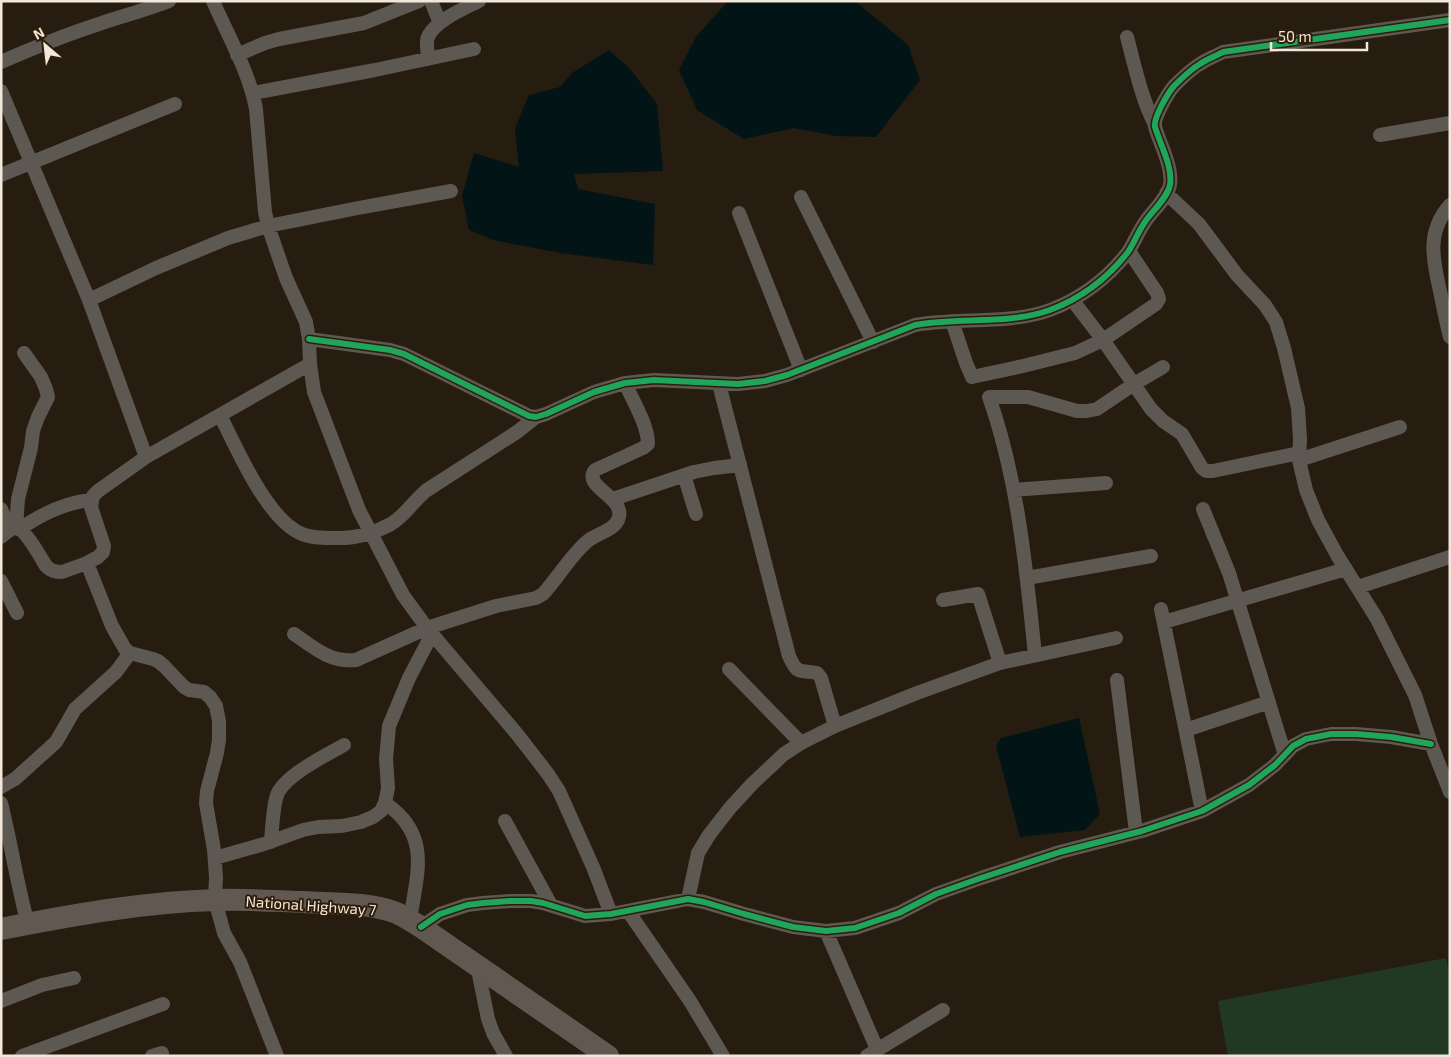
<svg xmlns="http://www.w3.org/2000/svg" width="1451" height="1057" font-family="'Exo 2',sans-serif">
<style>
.green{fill:#213922}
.water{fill:#031416}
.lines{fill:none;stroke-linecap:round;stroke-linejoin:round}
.street{stroke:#5d5852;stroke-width:14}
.primary{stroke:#605851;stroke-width:22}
.cycleway-casing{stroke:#2e1d08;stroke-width:9}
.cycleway{stroke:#20a55d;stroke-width:6}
.labels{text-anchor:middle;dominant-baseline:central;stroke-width:4;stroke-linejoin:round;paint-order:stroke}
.street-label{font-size:15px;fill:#f2e7da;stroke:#2e1d08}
</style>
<rect width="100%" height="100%" fill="#261c10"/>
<!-- green -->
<path class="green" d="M1446,958l4,20v78h-222l-10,-55z"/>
<!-- water -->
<path class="water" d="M728,1h127l53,44 12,35 -44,57 -40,-1 -42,-8 -50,11 -47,-29 -18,-40 17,-33z
M609,50l21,19 27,35 6,67 -89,3 4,15 77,15 -2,61 -93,-12 -67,-13 -24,-10 -7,-34 12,-43 45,14 -4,-39 14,-33 31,-8 12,-14z
M1079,718l21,96 -15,16 -65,7 -24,-91 5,-8z"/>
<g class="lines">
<!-- street -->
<path class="street" d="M213,1c15,35 36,70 43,108l9,103 3,14 18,52 20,44 3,17 1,25 4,28 45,118 44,85 24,33 90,106 31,40 11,17 34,76 18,47
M431,1l9,22
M1127,37c8,30 14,60 28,88
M237,55l28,-12 14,-4 85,-16 55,-22
M428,59c0,-8 -3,-18 1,-24 8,-15 36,-27 50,-34
M1,62c32,-14 64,-27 98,-38 23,-8 47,-14 70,-23
M1,91l88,209 57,157
M253,93l122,-23 99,-21
M1380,135l70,-12
M1,175l174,-71
M1166,193l33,31 38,51 28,30 11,17 8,26 14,60 2,31 -1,21 7,30 12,30 19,35 40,64 38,76 16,49 19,48
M801,197l72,145
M1450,205c-24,27 -17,55 -10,86 3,15 6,31 10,46
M739,213l62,157
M89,300l67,-32 72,-30 40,-12 85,-17 98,-18
M1073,301l30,39 48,69 12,12 19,13 20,34 4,3h7l86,-18
M952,321l14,42 6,14 51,-11 52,-13 28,-13 53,-36 3,-5 -2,-6 -28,-42
M309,339l81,11 14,4 125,62 7,1 10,-3 48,-22 31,-9 29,-3 84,4 27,-3 22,-6 128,-50c44,-8 94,0 135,-15 32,-12 57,-31 78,-58 6,-9 10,-20 17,-30 7,-11 22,-23 25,-37 3,-18 -10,-41 -15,-58 -2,-9 13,-34 19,-41 7,-7 17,-17 26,-22 7,-5 16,-8 23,-12l227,-32
M719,384l70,272c9,20 10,13 28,17l4,5 14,48
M220,415c16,32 47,105 82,119 10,4 22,4 34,4 19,1 38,-5 55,-14 15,-9 23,-24 36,-34l90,-58 19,-15
M1299,460l101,-33
M684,475l12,39
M1014,490l92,-7
M613,499l81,-27 20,-4 26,-3
M1,509l9,21
M1203,509l26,64 56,182
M16,528l2,-29 13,-51 2,-17 5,-14 10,-20 -2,-8 -5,-12 -17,-24
M20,529c20,-14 46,-27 72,-29
M1,537c4,-3 9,-8 14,-9 10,0 26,30 31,38 5,5 9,6 16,6l25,-9 11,-6 5,-5 1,-6 -13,-39 2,-11 5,-5 48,-34 164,-93
M87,563l25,63 13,23 5,4 23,6 5,2 6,5 20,21 5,3 15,2 6,5 6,9 3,15v19l-2,13 -10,38 -1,12 8,47 2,27 -1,23 9,33 16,29 37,94
M1027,578l124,-22
M1,581l16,32
M1358,587l92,-30
M943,600l35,-6 22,69
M1161,609l41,202
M1164,622l182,-53
M294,634c20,14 37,29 62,26l71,-32 69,-22 40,-8 7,-4c15,-16 29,-41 46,-54 9,-7 27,-10 30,-23 5,-21 -37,-30 -24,-47l48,-22 5,-4c0,-19 -15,-43 -23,-61
M1035,655c-9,-87 -17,-176 -46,-258h39l49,14h10l10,-2 37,-25 29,-17
M729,669l72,74
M1117,680l19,152
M1186,730l83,-28
M1,787l14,-8 41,-37 19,-33 41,-37 14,-19
M1,803c10,40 16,81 27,121
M385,803c47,32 32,70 25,117
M505,821l46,84
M271,842c1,-13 2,-35 6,-47 7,-19 49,-40 67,-50
M215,858l49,-14 39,-14 15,-3 24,-1 19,-4 12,-5 8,-6 4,-8 3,-15 -2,-29 3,-33 20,-48 23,-44
M688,899l10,-46 11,-18 21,-27 22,-24 32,-30 17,-11 34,-17 82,-33 83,-30 116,-25
M628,911l62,90 33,55
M421,927l19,-13 27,-9 16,-2 27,-2h21l12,2 42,13 26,-2 77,-15 16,3 40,12 49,13 33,4 29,-3 44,-15 37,-19 45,-16 79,-26 82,-21 60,-20 47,-26 26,-20 18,-19 13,-7 25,-5h25l35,3 40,7
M826,931l51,118
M477,965l11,54 5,14 13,23
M1,1001l41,-16 32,-7
M22,1056l141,-52
M152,1056l10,-3
M867,1056l76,-46"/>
<!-- primary -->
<path class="primary" d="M1,929c71,-14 143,-27 215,-29 29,-1 58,1 87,2 30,2 63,0 91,10 9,3 18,10 27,15l187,129"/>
<defs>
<path id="cycleway" d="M309,339l81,11 14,4 125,62 7,1 10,-3 48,-22 31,-9 29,-3 84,4 27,-3 22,-6 128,-50c44,-8 94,0 135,-15 32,-12 57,-31 78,-58 6,-9 10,-20 17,-30 7,-11 22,-23 25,-37 3,-18 -10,-41 -15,-58 -2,-9 13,-34 19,-41 7,-7 17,-17 26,-22 7,-5 16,-8 23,-12l227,-32
M421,927l19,-13 27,-9 16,-2 27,-2h21l12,2 42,13 26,-2 77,-15 16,3 40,12 49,13 33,4 29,-3 44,-15 37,-19 45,-16 79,-26 82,-21 60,-20 47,-26 26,-20 18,-19 13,-7 25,-5h25l35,3 40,7"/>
</defs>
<!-- cycleway casing -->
<use href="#cycleway" class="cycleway-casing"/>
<!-- cycleway -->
<use href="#cycleway" class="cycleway"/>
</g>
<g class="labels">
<!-- street labels -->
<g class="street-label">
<text transform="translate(311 905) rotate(4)">National Highway 7</text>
</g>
</g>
<!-- border -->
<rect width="1451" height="1057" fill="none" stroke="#f2e7da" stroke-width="5"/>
<!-- north arrow -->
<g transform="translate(45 45) rotate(332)" stroke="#2e1d08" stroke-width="4" paint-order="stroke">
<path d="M0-4L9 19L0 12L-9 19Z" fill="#f2e7da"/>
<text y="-8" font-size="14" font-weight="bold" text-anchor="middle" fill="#f2e7da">N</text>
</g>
<!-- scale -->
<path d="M1271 42v8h96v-8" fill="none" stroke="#f2e7da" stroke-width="2.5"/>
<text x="1278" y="42" font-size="15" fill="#f2e7da" stroke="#2e1d08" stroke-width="4" paint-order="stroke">50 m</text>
</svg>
